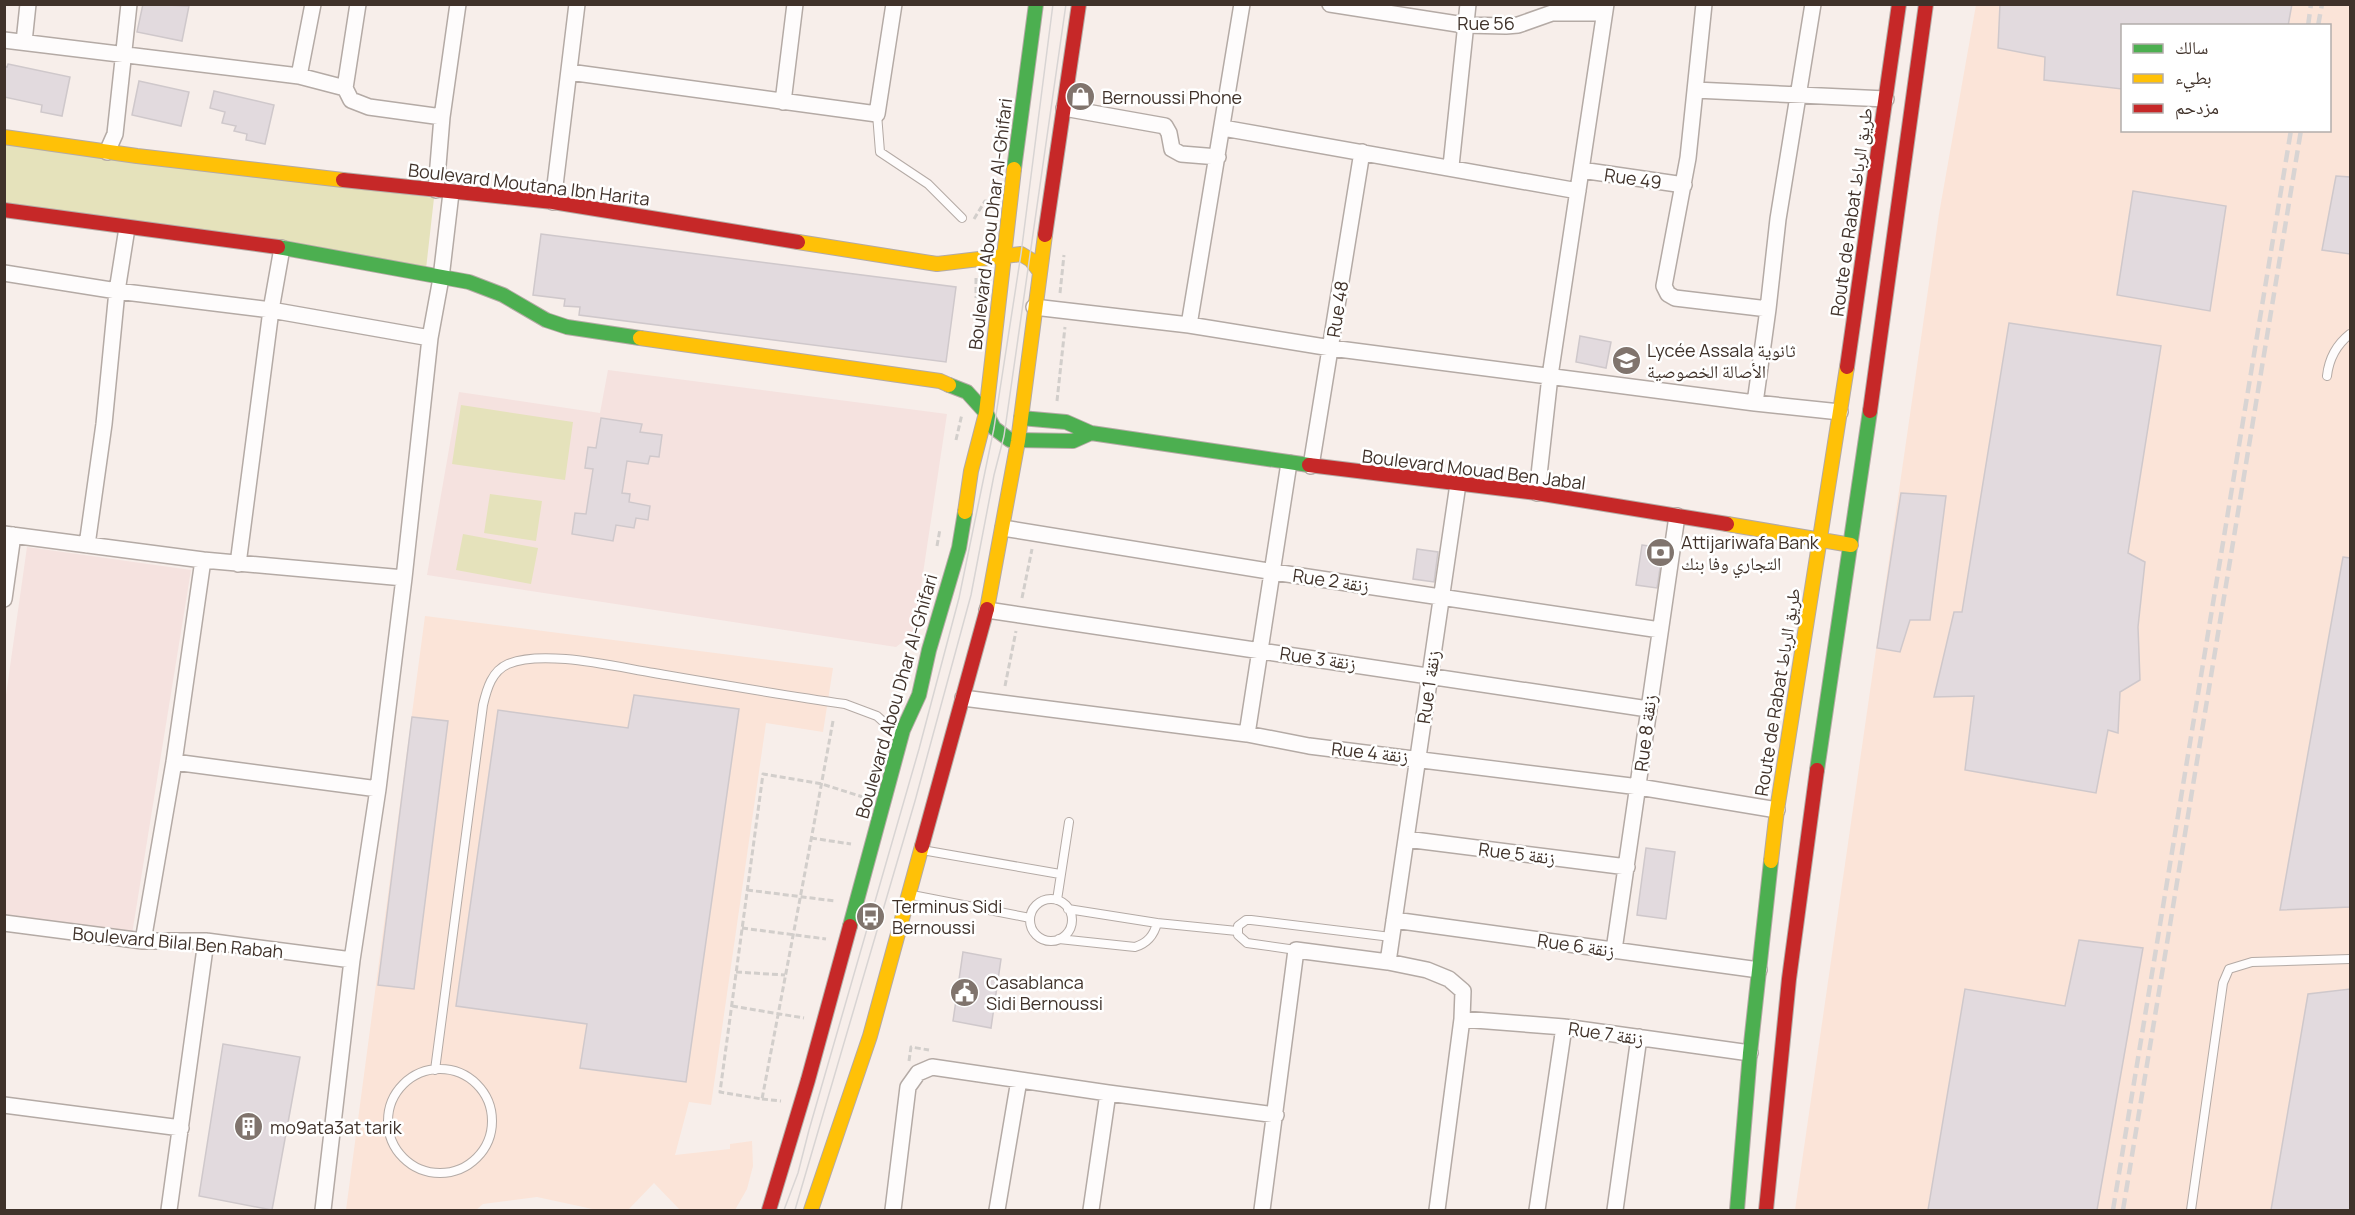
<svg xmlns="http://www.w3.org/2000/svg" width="2355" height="1215" font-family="Manrope,'Noto Naskh Arabic',sans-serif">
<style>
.built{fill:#fbe4d8;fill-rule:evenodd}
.education{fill:#f5e2df}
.green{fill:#e5e2bb}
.building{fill:#e2dade;stroke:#cfc8cb;stroke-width:1.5}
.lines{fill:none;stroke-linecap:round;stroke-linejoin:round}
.lane-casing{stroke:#b4aaa5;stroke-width:10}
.street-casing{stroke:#b4aaa5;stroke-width:18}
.fast-casing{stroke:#b4aaa5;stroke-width:16}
.slow-casing{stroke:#b4aaa5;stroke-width:16}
.jam-casing{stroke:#b4aaa5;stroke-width:16}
.path{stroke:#d2cecb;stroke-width:3;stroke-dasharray:6 3;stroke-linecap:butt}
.lane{stroke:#fefcfc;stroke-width:8}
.street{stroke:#fefcfc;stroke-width:15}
.fast{stroke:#4caf50;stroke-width:14}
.slow{stroke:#ffc107;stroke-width:14}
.jam{stroke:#c62828;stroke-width:14}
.tram{stroke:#d8d4d3;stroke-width:1.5}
.rail{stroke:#d8d4d3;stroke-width:4.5;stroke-dasharray:12 6;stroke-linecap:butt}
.labels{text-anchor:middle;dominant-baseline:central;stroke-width:5;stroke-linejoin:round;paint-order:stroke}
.street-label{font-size:18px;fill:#40322a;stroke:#fff}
.poi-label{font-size:18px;fill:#40322a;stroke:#fff;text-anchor:start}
</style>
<rect width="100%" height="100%" fill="#f7eeea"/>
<!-- built -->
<path class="built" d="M1976,5h374v1205h-555l144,-996zM2122,26h208v104h-208z
M425,616l408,52 -10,64 -57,-9 -55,382 -22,-3 -14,53 55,-6v-5l22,-3 1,25 -6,23 -12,21h-55l-26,-27 -26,27h-31l-60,-13 -54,7 -7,6h-130z"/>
<!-- education -->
<path class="education" d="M608,370l339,44 -33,219 -18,14 -469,-72 32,-183 141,21z
M27,547l164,23 -59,364 -127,-18 -1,-207z"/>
<!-- green -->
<path class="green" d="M4,138l430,60 -8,71 -421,-60z
M461,405l112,17 -8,58 -113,-16z
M490,494l52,7 -6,40 -52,-8z
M463,534l75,14 -7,36 -75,-14z"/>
<!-- building -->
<path class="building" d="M143,4l46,2 -7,35 -45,-9z
M2000,4h292l-4,22h-166v63l-78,-9 1,-23 -47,-9z
M8,64l62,13 -8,39 -21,-4 1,-7 -38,-8v-31l3,1z
M139,81l50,11 -8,34 -49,-11z
M214,91l60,14 -9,39 -19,-4 1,-6 -13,-3 2,-5 -14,-3 3,-11 -15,-4z
M2336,176l14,1v77l-28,-4z
M2133,191l93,15 -16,105 -93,-16z
M541,234l415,53 -10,75 -367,-47 1,-8 -16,-1 1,-7 -32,-4z
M2009,323l152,23 -33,207 17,9 -7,65 2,53 -20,12 -2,41 -10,-3 -12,63 -131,-23 9,-74 -40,1 20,-85h8z
M1580,336l31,6 -5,26 -30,-6z
M601,418l41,6 -2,8 22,3 -3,22 -9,-1 -2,8 -21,-3 -5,32 8,1 -1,8 21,4 -2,14 -12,-2 -2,10 -18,-3 -3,16 -41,-7 3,-21 11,1 7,-45 -8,-1 3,-21 8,1z
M1901,493l45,3 -16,124h-20l-10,32 -23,-4z
M1642,545l21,3 -6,40 -21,-3z
M1417,549l21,3 -4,30 -21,-3z
M2343,557l7,1v349l-70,3z
M634,695l105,14 -53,373 -106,-14 7,-44 -131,-18 42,-296 130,18z
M412,717l36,4 -34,268 -36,-4z
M1646,848l29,4 -9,67 -29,-4z
M2079,940l64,8 -46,262h-169l37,-221 100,17z
M963,952l38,7 -10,69 -38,-7z
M2350,989v221h-79l37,-216z
M223,1044l77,13 -28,153 -73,-14z"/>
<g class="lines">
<defs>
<path id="lane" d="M877,114l3,38 48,32 34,34
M2327,376c2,-18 9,-31 23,-42
M922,850l138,24
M912,895l118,23
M1030 920a21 21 0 1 1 42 0a21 21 0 1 1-42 0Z
M1057,900l12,-78
M1068,909l89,14 80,8
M1059,939l76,8c13,-4 19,-12 22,-24
M1296,950l-49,-7 -9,-8v-9l8,-6h5l140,17
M388 1121a52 52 0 1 1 104 0a52 52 0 1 1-104 0Z
M435,1070l48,-365c4,-17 9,-34 25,-41 36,-15 108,3 146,9 64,11 127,22 191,31l32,12 22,20
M2191,1210l32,-227 6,-14 23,-7 98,-3"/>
<path id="street" d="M1330,4l134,21 42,1 12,-1 34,-12h52
M1704,4l-16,154 -24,128 4,8 7,4 93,11
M4,40l295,36 46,12 6,12 18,7 73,10
M24,42l4,-38
M569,72l308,42 17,-110
M299,76l14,-72
M345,88l13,-84
M1695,90l191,9
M783,102l12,-98
M1064,108l101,18 4,7 3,16 9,5 37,3
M1223,128l355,63
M107,152l8,-18 14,-130
M1451,166l17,-162
M1581,170l103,15
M436,190l6,-73 16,-113
M553,202l24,-198
M4,273l113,18 154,19 159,28
M1034,307l155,18 142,23 424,55 85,9
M1189,325l53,-321
M1755,403l13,-94 10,-90 35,-215
M1311,466l51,-314
M1537,493l13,-117 56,-372
M1003,528l271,44 386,58
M4,534l199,26 201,18
M87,545l17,-121 13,-133 10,-63
M238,564l33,-254 11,-62
M4,599l9,-64
M987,610l661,99
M963,698l284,36 62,12 330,41 138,23
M1247,734l42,-271
M174,762l204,27
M1406,839l221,28
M1394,920l365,50
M4,923l139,18h63l146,19
M143,941l31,-179 29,-202
M1614,950l63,-434
M1388,962l70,-478
M1462,1019l102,8 186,26
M4,1105l177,23
M169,1210l37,-269
M323,1210l29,-250 26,-171 26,-211 26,-240 11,-60 10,-85
M893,1210l15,-123 10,-14 14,-6 176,26 168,22
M997,1210l22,-130
M1091,1210l17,-117
M1262,1210l34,-260 92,12 39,8 22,9 14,12 -1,28 -25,191
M1537,1210l27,-183
M1615,1210l24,-173"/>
<path id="fast" d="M1014,169l22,-165
M278,247l191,35 34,13 43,25 21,7 73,11
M949,385l18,7 19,21 8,15 16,12 63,1 18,-8
M1021,418l45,4 25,11 218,32
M1817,770l53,-359
M850,926l53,-196 16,-35 10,-45 30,-102 6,-36
M1737,1210l13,-157 21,-192"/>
<path id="slow" d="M4,137l133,19 206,24
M798,242l139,22 84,-10 10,6 9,12
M640,338l300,43 9,4
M965,512l6,-41 15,-58 28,-244
M1727,524l124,21
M987,609l31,-168 27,-206
M1771,861l6,-51 70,-443
M811,1210l59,-174 52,-190"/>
<path id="jam" d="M343,180l210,22 245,40
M4,210l274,37
M1045,235l34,-231
M1847,367l52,-363
M1870,411l56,-407
M1309,465l228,28 190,31
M922,846l65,-237
M769,1210l39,-130 42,-154
M1766,1210l23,-231 28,-209"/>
</defs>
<!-- lane casing -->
<use href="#lane" class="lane-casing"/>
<!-- street casing -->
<use href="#street" class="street-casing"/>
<!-- fast casing -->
<use href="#fast" class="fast-casing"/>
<!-- slow casing -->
<use href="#slow" class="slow-casing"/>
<!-- jam casing -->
<use href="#jam" class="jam-casing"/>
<!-- path -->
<path class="path" d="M974,219l11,-18 5,1
M976,278v20
M1060,293l4,-38
M1057,401l8,-74
M956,440l6,-26
M937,546l3,-17
M1022,598l10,-49
M1005,686l11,-55
M833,721c-23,126 -47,252 -71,378l-42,-7 43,-318 59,10 44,14
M811,838l40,6
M747,890l88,11
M742,928l84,11
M736,972l49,3
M732,1006l72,12
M909,1061l2,-14 18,3
M762,1099l19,2"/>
<!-- lane -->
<use href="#lane" class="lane"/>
<!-- street -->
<use href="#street" class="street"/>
<!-- fast -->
<use href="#fast" class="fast"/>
<!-- slow -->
<use href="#slow" class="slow"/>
<!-- jam -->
<use href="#jam" class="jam"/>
<!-- tram -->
<path class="tram" d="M784,1210l14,-37 11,-43 110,-381 40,-151 35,-170 27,-174 32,-250
M795,1210l120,-409 56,-206 23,-120 10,-39 62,-432"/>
<!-- rail -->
<path class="rail" d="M2308,26l3,-22
M2318,26l4,-22
M2113,1210l178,-1080
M2123,1210l178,-1080"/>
</g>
<!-- icons -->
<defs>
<symbol id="shop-disc" viewBox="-11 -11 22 22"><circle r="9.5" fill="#80746d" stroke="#fff"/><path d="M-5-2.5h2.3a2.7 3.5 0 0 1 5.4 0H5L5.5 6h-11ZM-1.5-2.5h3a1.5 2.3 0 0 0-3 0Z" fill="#fff"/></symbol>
<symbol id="school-disc" viewBox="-11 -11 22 22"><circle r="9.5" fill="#80746d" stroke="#fff"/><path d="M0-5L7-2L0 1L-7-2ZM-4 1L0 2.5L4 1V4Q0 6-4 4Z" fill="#fff"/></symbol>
<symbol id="bank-disc" viewBox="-11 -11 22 22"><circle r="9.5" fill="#80746d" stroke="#fff"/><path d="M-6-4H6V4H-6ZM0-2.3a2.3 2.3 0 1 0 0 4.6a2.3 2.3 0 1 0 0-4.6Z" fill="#fff"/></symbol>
<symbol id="bus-disc" viewBox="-11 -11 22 22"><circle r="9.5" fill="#80746d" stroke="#fff"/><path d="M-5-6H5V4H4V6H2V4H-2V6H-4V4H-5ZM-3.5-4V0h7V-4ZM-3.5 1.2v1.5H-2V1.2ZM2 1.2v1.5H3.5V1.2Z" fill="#fff"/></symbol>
<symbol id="civic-disc" viewBox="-11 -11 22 22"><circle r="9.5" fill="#80746d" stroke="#fff"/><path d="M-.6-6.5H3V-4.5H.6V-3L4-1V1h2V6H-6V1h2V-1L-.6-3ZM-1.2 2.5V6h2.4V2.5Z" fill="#fff"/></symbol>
<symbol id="building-disc" viewBox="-11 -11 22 22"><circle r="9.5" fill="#80746d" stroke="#fff"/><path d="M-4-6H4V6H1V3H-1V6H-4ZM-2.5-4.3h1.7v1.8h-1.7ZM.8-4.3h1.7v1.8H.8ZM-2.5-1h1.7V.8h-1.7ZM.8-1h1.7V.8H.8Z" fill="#fff"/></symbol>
</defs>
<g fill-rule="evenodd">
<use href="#shop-disc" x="1064" y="80" width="33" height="33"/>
<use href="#school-disc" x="1610" y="344" width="33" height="33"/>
<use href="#bank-disc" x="1644" y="536" width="33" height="33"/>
<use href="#bus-disc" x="854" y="900" width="33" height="33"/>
<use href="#civic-disc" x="948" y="976" width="33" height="33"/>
<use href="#building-disc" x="232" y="1110" width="33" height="33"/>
</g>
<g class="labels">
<!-- street labels -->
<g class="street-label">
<text x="1486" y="23">Rue 56</text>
<text transform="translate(1633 178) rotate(8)">Rue 49</text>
<text transform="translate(529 184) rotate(7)">Boulevard Moutana Ibn Harita</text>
<text transform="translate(1851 212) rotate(-82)">Route de Rabat طريق الرباط</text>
<text transform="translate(990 224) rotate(-83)">Boulevard Abou Dhar Al-Ghifari</text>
<text transform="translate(1337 309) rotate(-81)">Rue 48</text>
<text transform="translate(1474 469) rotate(7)">Boulevard Mouad Ben Jabal</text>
<text transform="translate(1331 580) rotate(8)">Rue 2 زنقة</text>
<text transform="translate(1318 658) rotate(8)">Rue 3 زنقة</text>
<text transform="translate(1428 687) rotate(-82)">Rue 1 زنقة</text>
<text transform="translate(1777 692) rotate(-81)">Route de Rabat طريق الرباط</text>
<text transform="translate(896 696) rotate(-74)">Boulevard Abou Dhar Al-Ghifari</text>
<text transform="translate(1645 733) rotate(-83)">Rue 8 زنقة</text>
<text transform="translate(1370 752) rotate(6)">Rue 4 زنقة</text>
<text transform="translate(1517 853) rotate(7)">Rue 5 زنقة</text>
<text transform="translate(178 942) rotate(5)">Boulevard Bilal Ben Rabah</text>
<text transform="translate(1576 945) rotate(8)">Rue 6 زنقة</text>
<text transform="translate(1606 1033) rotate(8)">Rue 7 زنقة</text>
</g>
<!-- poi labels -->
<g class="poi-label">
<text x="1102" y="97">Bernoussi Phone</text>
<text x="1647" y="350">Lycée Assala ثانوية<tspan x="1647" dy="21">الأصالة الخصوصية</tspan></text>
<text x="1681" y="542">Attijariwafa Bank<tspan x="1681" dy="21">التجاري وفا بنك</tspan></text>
<text x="892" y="906">Terminus Sidi<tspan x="892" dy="21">Bernoussi</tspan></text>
<text x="986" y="982">Casablanca<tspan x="986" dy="21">Sidi Bernoussi</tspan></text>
<text x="270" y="1127">mo9ata3at tarik</text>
</g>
</g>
<!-- border -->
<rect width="2355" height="1215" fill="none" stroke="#40322a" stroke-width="12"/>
<!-- legend -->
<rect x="2121" y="24" width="210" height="108" fill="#ffffff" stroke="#b3adaa" stroke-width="1.5"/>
<rect x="2133" y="44" width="30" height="9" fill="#4caf50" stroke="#b3adaa" stroke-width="1.5"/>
<text x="2175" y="54" font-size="18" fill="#40322a">سالك</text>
<rect x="2133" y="74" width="30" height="9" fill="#ffc107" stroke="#b3adaa" stroke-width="1.5"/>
<text x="2175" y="84" font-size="18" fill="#40322a">بطيء</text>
<rect x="2133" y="104" width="30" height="9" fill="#c62828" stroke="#b3adaa" stroke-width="1.5"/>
<text x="2175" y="114" font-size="18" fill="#40322a">مزدحم</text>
</svg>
